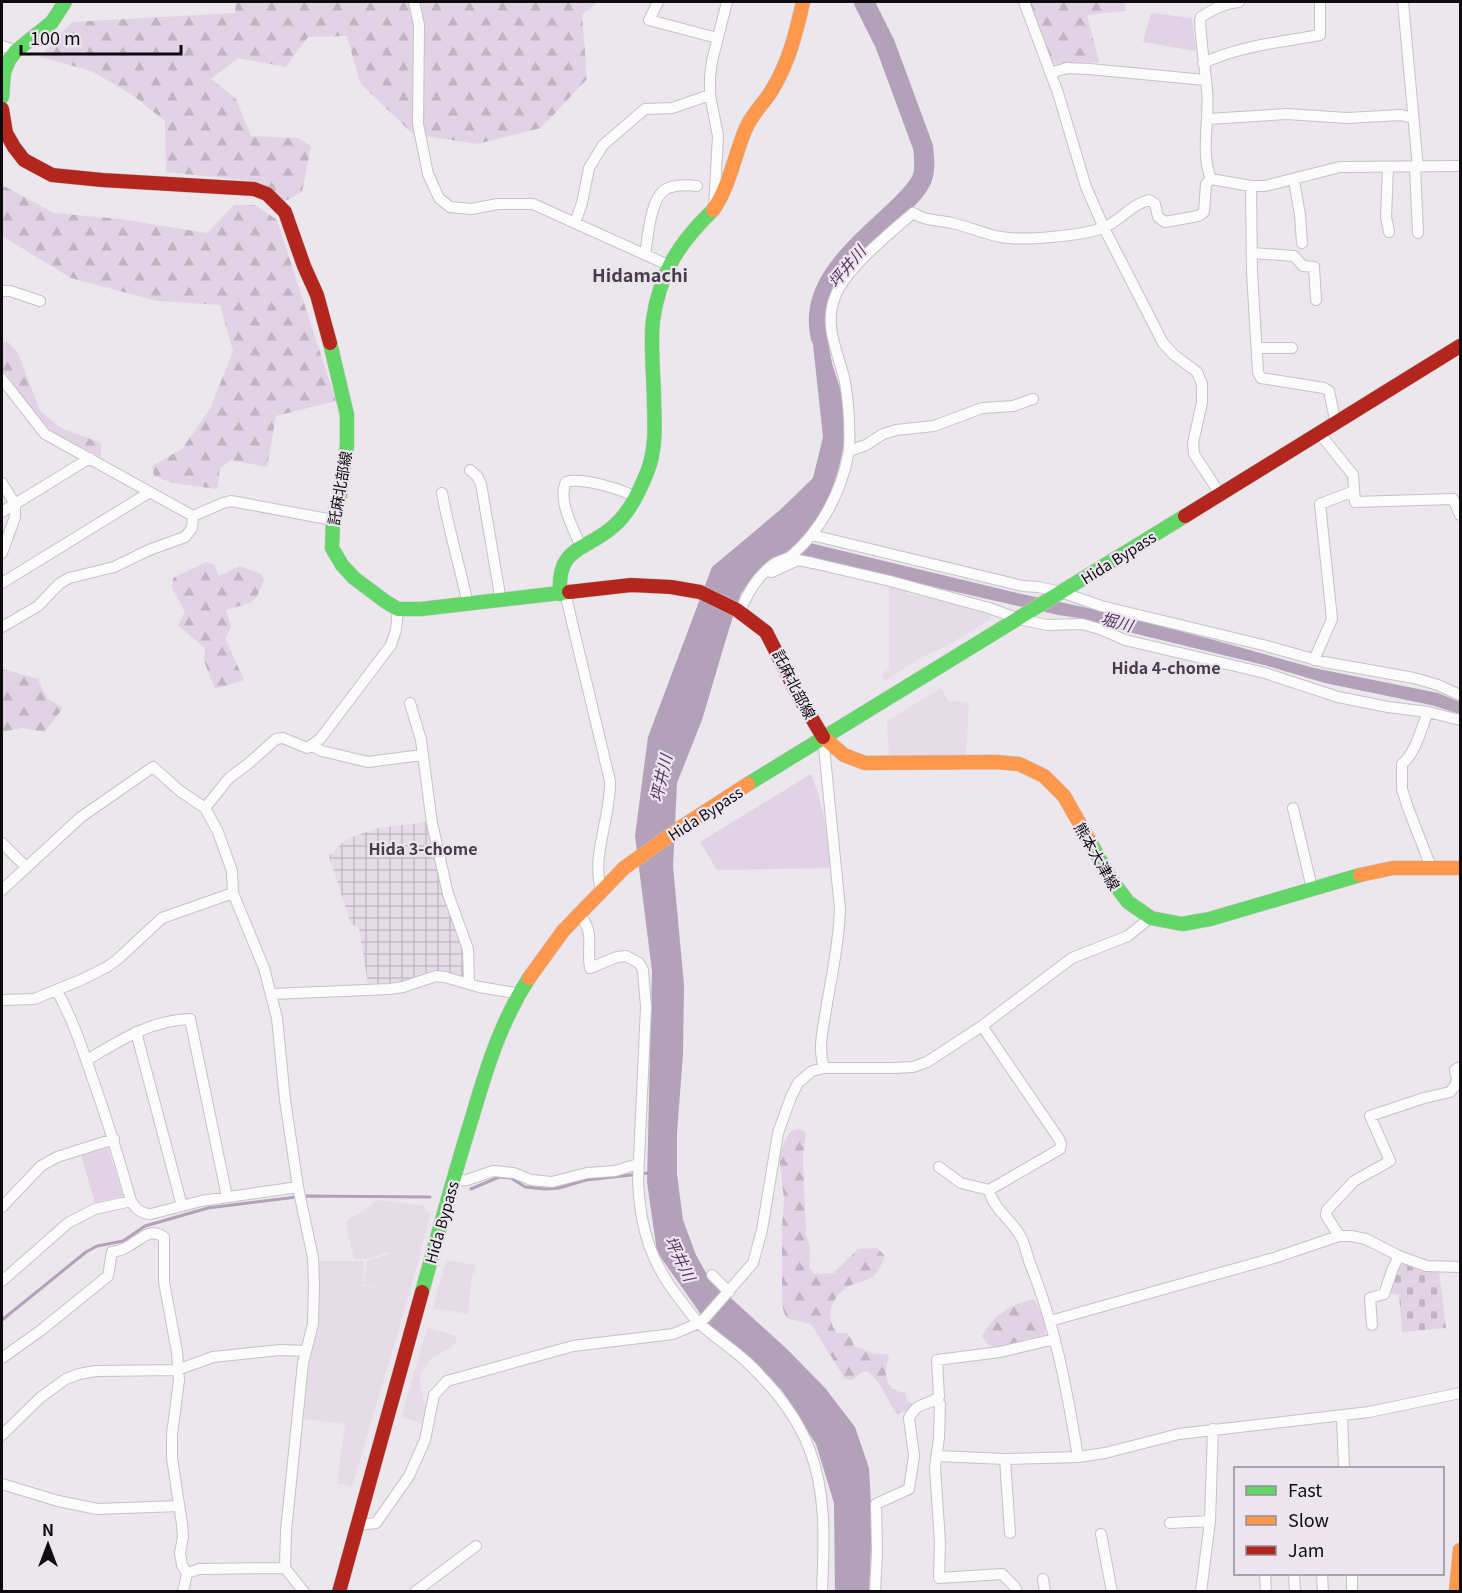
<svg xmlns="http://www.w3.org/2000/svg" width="1462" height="1593" font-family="Georgia,'Noto Sans JP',serif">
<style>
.built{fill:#e5dce8}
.industrial{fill:url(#industrial-grid)}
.green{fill:#e1d2e6}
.forest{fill:url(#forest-firs)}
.cemetery{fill:url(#cemetery-stones)}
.water{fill:#b3a0b9}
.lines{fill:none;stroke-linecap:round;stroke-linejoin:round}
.stream{stroke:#b3a0b9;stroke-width:3}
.river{stroke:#b3a0b9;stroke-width:20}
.street-casing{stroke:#c6c2c7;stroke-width:12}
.fast-casing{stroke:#c6c2c7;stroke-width:15}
.slow-casing{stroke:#c6c2c7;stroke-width:15}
.jam-casing{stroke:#c6c2c7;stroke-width:15}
.street{stroke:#fcfbfc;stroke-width:10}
.fast{stroke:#63d668;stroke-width:14}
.slow{stroke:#ff974d;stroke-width:14}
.jam{stroke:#b3261e;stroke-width:14}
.labels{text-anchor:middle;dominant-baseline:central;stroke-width:4.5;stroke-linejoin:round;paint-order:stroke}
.street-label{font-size:15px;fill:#0d0b0e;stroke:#ece4ef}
.water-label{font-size:16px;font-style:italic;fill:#563461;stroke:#ece4ef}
.neighbourhood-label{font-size:16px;font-weight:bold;fill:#463f48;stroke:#ece4ef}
.quarter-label{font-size:18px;font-weight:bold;fill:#463f48;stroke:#ece4ef}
</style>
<defs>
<pattern id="industrial-grid" width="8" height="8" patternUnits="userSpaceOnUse" patternTransform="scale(1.5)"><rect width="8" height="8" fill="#e5dce8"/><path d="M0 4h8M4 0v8" fill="none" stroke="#c3bbc6"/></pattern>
<pattern id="forest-firs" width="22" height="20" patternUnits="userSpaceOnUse" patternTransform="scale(1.5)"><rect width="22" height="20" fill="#e1d2e6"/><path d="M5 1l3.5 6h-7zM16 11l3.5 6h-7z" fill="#c0b3c4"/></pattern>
<pattern id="cemetery-stones" width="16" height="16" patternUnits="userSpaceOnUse" patternTransform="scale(1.5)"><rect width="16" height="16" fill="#e1d2e6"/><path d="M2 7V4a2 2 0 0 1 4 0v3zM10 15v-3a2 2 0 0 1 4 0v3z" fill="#c0b3c4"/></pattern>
</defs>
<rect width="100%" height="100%" fill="#ebe7ec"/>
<!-- built -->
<path class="built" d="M889,587l16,3 3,4 50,9 16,8 13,2 4,6 -46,28 -23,10 -37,24 -3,-6 7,-7z
M941,688l7,13 21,1 -3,56 -77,-1 -2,-36z
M378,1200l47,6 -1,4 7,3 -22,82 -57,192 -15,-4 8,-59 -41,-5 3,-45 11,-53 2,-18 -2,-42h46l-2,24 34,7 -33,-8 4,-23 24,-8h-6l-19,6h-12l-9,-37 17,-10z
M446,1260l30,5 -2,9h-2l-4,40 -35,-6z
M427,1328l30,8 -2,7 -5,5 -19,11 -10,13 -1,11 7,31 -3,10 -23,-7z"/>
<!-- industrial -->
<path class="industrial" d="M428,822l2,21 14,52 20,51 3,29 -4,3 -95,7 -9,-57 -8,-4 -22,-68 16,-16 32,-12z"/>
<!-- green -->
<path class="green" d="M1151,13l41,5 4,33 -53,-9z
M811,774c13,33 17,59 19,94l-113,2 -17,-28z
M108,1148l15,48 -28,7 -14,-48z"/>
<!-- forest -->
<path class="forest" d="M236,2h362l-16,12 5,65 -46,49 -64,16 -64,-10 -53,-51 -13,-47 -39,1 -22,30 -48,-9 -27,21 25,20 15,37 47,2 13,8 -9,46 -17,9 -32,-20 -87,-9 -1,-51 -34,-27 -40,-23 -51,-14 32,-35 163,-9z
M1029,2h96v9l-38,4 12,47 -46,2z
M2,185l52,28 66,6 87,14 27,-28h21l22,15 59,181 -60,15 -9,51 -36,-7 -11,8 -3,21 -44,-6 -19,-7 -2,-10 30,-17 28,-40 23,-58 -13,-46 -63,-4 -86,-23 -69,-42z
M2,342h6l10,11 22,58 21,17 40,15v14l-46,-23 -24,-22 -24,-38 -5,-2z
M206,562l8,3 5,11 21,-10 21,8 3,5c-9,28 -12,23 -38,31l5,17 -6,11 19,42 -29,9 -11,-28 1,-13 -27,-23 7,-13 -13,-24 1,-10z
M2,669l36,10 9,19 16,10 -19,24 -22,-4 -20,4z
M799,1129l7,3 -3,26 3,77 4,13 -1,20 6,6 19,-1 24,-24 19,-1 8,8c-2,5 -5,13 -9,17 -8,10 -20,8 -30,15 -16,10 -21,31 -9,45h10l5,6 2,7 21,8h12l2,5c-5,9 -5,25 6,31 3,2 7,2 10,3l2,7 5,4 -6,7 -9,3c-11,-14 -14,-32 -30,-43l-8,3 -7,6 -7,-1 -34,-55 -25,-6 -4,-13v-78l2,-28 -5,-43 5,-14 7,-11z
M1034,1300l11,19v17l-14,2 -31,10 -12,-3 -6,-9c12,-20 28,-33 52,-36z"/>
<!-- cemetery -->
<path class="cemetery" d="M1403,1262l20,7 16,2 7,57 -44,4 -3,-37 -9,-2 9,-29z"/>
<!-- water -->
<path class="water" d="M825,312c2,17 3,34 7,51 5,18 13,34 13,53 2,46 -18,86 -35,127l207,50 90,19 107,28 100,28 124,25 22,9v12l-29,-9 -106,-22 -61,-18 -148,-36 -30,-10 -28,-4 -216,-49 -60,-11 -7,2 -7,4 -27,32 -12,36 -27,91 -25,63 -4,83 11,119 -1,69 -6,79v41l6,46 13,35 13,23 79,72 37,38 30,39 14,41 3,55 -3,68h-34l-1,-88 -18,-59 -35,-55 -74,-66 -50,-71 -10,-70 5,-211 -17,-135 13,-99 64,-170 68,-57 33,-32 10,-41 -13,-120z"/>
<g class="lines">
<!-- stream -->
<path class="stream" d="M471,1189l28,-12 12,1 14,9 20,2 14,-1 27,-8 63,-7
M2,1320l84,-68 11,-6 26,-5 22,-15 63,-18 97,-12 125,1"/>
<!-- river -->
<path class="river" d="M821,338c-14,-54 40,-94 75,-128 9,-9 20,-18 26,-31 4,-11 2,-22 1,-32l-38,-103 -21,-42"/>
<defs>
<path id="street" d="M414,2l5,23 -1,99 10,50 11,24 11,9 21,2 27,-5h35l135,61
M658,2l-9,18 68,18
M1024,2l34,91 28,94 18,41 59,115 11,12 23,17 5,12v18l-9,41 1,11 26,40
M1403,2l15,166
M2,46l14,5
M1203,63c36,-17 78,-21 117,-28v-33
M1050,73l17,-5 22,1 116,11
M1208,119l79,-5 60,4 54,-3 11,3
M1388,167l-2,50 3,15
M1415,168l3,65
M1211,179l40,7h14l75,-19 120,-1
M1211,179c-11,-27 -1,-60 -4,-89 -2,-23 -6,-46 -7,-70l1,-3c13,-8 23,-14 38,-15
M1294,180l6,35 2,28
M1251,186l1,86 6,100 3,6 63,10 5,3 7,33
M714,207l4,-71 -8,-41v-18l2,-16 15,-59
M575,223l7,-20 7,-35 14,-23 42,-36 27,-1 38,-13
M1252,253l42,3 9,10 11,1 2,33
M645,255c3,-17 5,-60 23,-67 9,-3 20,-3 29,-2
M2,291h8l30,10
M1258,348h34
M2,379l43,55 148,82
M1320,434l33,41 2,27 98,-3 7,16
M849,451c1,-23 0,-45 -4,-69 -6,-28 -22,-56 -10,-85 9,-27 56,-65 78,-84 12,8 25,7 39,10 17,4 33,11 49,14 21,4 81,-1 101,-9 17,-5 27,-23 47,-28l6,4 3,13 7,5 33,-6 6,-4 2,-28 5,-5
M470,470l7,6 4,8 20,117
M2,483l13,21v13l-13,36
M442,493c7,38 18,74 26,112
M2,512l88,-54
M193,516l30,-13 8,-2 102,19
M812,535l211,51 15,1 23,5 40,14 162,39 61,17 90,16 24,7 22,10
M581,547c-7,-18 -24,-46 -15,-65 17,-5 53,7 69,14
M766,571l6,1 26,-12 15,3 77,18 99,27 30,11 28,6 35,-1 18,5 25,11 140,33 73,24 50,10 40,5 32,8
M2,583l148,-91
M565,593l45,188c1,36 -19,75 -9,108
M740,612c7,-19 18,-37 35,-49 5,-3 11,-3 16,-7 31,-26 51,-66 58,-105l17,-6 17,-11 13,-4 38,-4 48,-18 31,-2 20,-7
M2,627l36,-21 21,-22 10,-6 45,-11 35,-17 36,-13 7,-9 1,-12
M1314,660l18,-41 -12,-115 34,-13
M410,703l11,37 11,83 16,71 20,55 1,35
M1428,712c-7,16 -12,41 -26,52v25l6,19 23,59
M823,737l17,172c-1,31 -7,63 -13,94 -3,23 -10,43 -3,65
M312,746l10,5 46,11 54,-7
M205,808l24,-30 19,-14 28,-25 7,-1 24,10 13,-9 71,-94 5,-15 2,-21
M1293,808l19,80
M2,843l24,24
M2,890l79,-73 72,-50 27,24 25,17 13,24 14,39 1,22 31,75 13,50 8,82 13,87 15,71 1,25 -1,41 -10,39 -17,168 -1,37 19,24
M579,914c17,20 7,31 11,54l27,-11 9,-1 13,7 4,7 3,37 -8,174c2,48 13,83 44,121 5,7 11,15 17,21 15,14 34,26 49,40 24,23 49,54 61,85 18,46 15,95 13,144
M57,991c15,27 25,56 35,86 15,41 27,82 39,124 5,8 10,13 20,13l50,-13 97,-14
M272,994l118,-5 13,-2 33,-11 9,1 34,10 42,7
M2,1000l32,-1 47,-19 26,-13 11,-8 44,-41 71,-25
M136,1032l46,174
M87,1060c32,-19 64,-40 103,-41l37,178
M939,1167l22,16 28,7 71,-41 1,-5 -2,-5 -77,-113
M452,1181l15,-1 26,-9 21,2 17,7 21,2 35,-9 28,-2 23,-7
M989,1190c5,21 24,30 33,49 3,7 5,15 7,22 26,63 38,129 49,196
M2,1207l39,-41 16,-9 57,-18
M1339,1236l-13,-21 1,-5 27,-29 36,-20 -20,-45 54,-18 26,-6 5,-6 2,-7 -2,-9 5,-3
M712,1275l17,17
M2,1281l66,-58 27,-14 36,-8
M1050,1321l224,-63 65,-22h12l15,3 33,17 27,10 34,1
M1372,1325l-2,-27 14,-4 9,-26 6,-12
M2,1358l38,-27 68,-55 4,-24c5,-1 11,-2 15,-5 14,-7 21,-20 37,-10v45l13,70 2,28 -7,54v24l10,66 1,13 -3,16 2,12 5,8 -4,19
M935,1401l5,3 -1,34 -4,29 5,75 -1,36 63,-4 13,13 2,5
M1342,1416l2,52
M2,1435l39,-38 25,-18 13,-5 17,-3 81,-1 36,-13 67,-7 26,1
M937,1456l68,3 73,-2 27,-4 74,-19 190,-22 91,-19
M1005,1459l5,74
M2,1484l56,17 39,8 82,-3
M1210,1521l3,-92
M1170,1523l40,-2 -9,71
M358,1525l18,-2 33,-47 16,-36 9,-45 13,-14 126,-35 100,-12 26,-11 6,-5 48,-55 9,-33 16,-97 13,-36 7,-14 14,-12 12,-3h70l19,-1 14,-5 55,-36 90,-68 56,-22 22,-18
M1101,1534l11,58
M187,1573l13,-4 85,-1
M1265,1574l1,18
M1294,1574l1,18
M1322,1574l1,18
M1352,1574v18
M1043,1579l2,13
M415,1592l61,-46
M875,1592l2,-39 -1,-49 33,-15 5,-33 -5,-38c10,-18 17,-11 30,-21l-2,-37 63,-8 55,-13"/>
<path id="fast" d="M2,97l2,-25 5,-12 7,-9 36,-29 13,-20
M330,343l17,72v30l-7,50 -7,25 -1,28 10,17 12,13 32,24 12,7h23l148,-17
M560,594c-3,-50 26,-42 55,-69 14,-12 24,-33 31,-50 10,-23 9,-48 8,-72 0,-24 -4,-60 -1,-83 7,-48 26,-77 60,-110
M748,784l437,-268
M1089,840l21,38 18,24 23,16 31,6 28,-5 150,-44
M422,1292c16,-57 31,-114 49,-171 15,-51 29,-98 58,-143"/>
<path id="slow" d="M713,210c17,-24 21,-54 33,-82 6,-14 18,-25 26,-38 17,-28 24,-57 31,-88
M823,737l21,18 21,8 131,-1 23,2 25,12 20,20 25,44
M1360,875l33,-7h67
M529,978l34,-47 61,-63 56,-40 68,-44
M1456,1592l4,-42"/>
<path id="jam" d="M2,109l4,24 8,14 10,13 28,15 50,5 152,9 13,5 18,18 19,54 13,29 13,48
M1185,516l275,-170
M569,592l62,-7 40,2 29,5 37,18 29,22 32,63 25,42
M339,1592l83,-300"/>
</defs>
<!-- street casing -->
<use href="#street" class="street-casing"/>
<!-- fast casing -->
<use href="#fast" class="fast-casing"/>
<!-- slow casing -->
<use href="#slow" class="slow-casing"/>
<!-- jam casing -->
<use href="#jam" class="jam-casing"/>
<!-- street -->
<use href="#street" class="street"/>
<!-- fast -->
<use href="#fast" class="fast"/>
<!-- slow -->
<use href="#slow" class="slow"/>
<!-- jam -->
<use href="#jam" class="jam"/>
</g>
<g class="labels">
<!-- street labels -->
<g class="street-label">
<text transform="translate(339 488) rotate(-80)">託麻北部線</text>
<text transform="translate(1118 557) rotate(-32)">Hida Bypass</text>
<text transform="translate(795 684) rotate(63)">託麻北部線</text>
<text transform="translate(705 813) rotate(-33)">Hida Bypass</text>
<text transform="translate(1098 856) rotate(60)">熊本大津線</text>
<text transform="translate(441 1222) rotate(-74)">Hida Bypass</text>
</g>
<!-- water labels -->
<g class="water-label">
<text transform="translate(846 266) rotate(-50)">坪井川</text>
<text transform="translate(1117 621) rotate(15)">堀川</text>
<text transform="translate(660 778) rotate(-77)">坪井川</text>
<text transform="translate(681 1258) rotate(64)">坪井川</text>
</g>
<!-- neighbourhood labels -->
<g class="neighbourhood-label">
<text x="1166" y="667">Hida 4-chome</text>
<text x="423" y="848">Hida 3-chome</text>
</g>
<!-- quarter labels -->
<g class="quarter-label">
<text x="640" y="274">Hidamachi</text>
</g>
</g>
<!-- border -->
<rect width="1462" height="1593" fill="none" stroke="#0d0b0e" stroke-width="6"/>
<!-- legend -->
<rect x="1234" y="1467" width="210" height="108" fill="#ece4ef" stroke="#938d95" stroke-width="1.5"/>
<rect x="1246" y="1486" width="30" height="9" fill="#63d668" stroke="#938d95" stroke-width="1.5"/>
<text x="1288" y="1497" font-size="18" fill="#0d0b0e">Fast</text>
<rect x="1246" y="1516" width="30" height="9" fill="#ff974d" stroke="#938d95" stroke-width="1.5"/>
<text x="1288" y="1527" font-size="18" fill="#0d0b0e">Slow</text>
<rect x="1246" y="1546" width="30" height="9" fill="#b3261e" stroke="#938d95" stroke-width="1.5"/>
<text x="1288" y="1557" font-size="18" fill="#0d0b0e">Jam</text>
<!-- north arrow -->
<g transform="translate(48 1545)" stroke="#ece4ef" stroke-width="4.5" paint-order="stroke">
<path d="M0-4.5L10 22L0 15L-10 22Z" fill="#0d0b0e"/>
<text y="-9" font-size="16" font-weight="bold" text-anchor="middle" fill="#0d0b0e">N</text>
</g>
<!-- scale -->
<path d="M21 45v9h160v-9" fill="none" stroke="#0d0b0e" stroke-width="3"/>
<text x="30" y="45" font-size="18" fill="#0d0b0e" stroke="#ece4ef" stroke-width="4.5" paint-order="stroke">100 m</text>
</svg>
